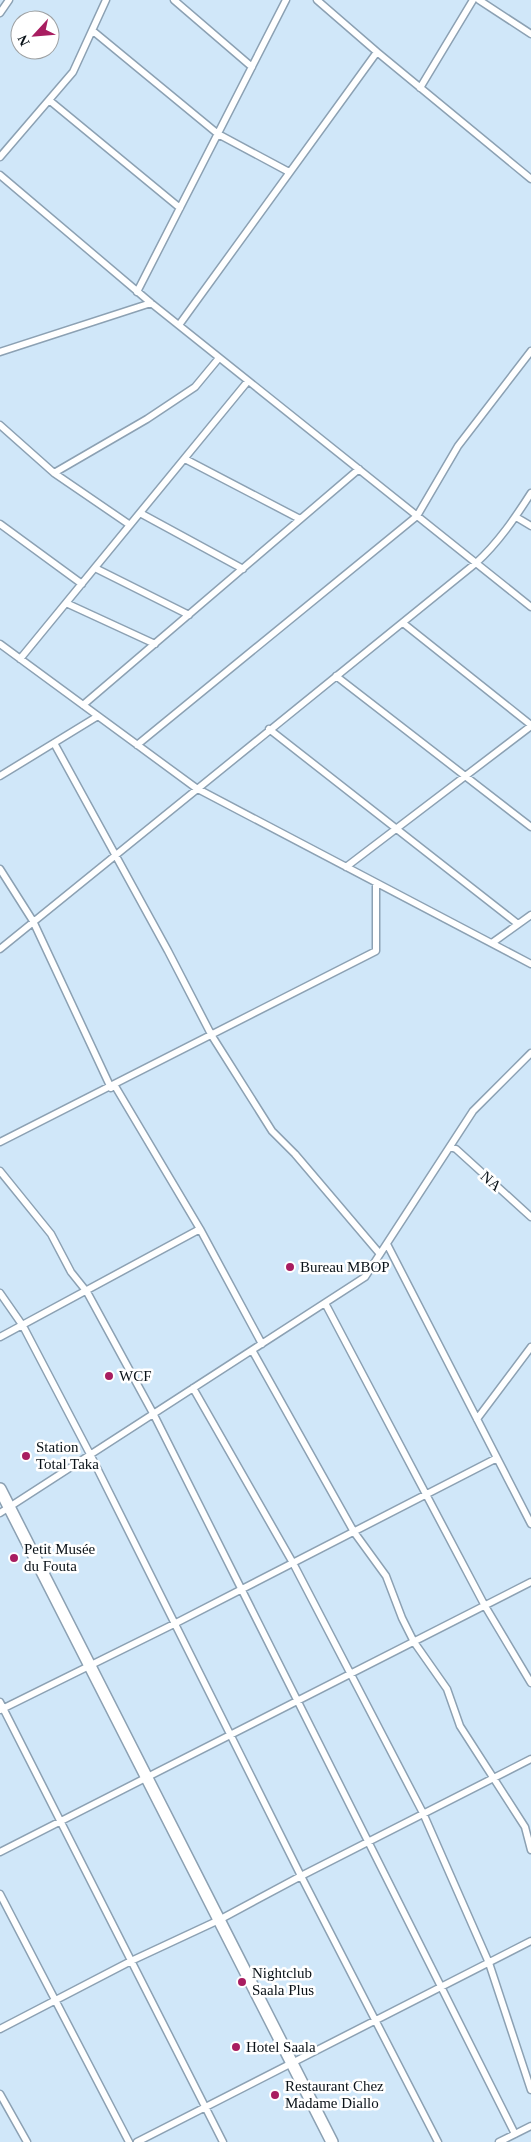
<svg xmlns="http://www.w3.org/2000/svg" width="531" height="2142" font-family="Georgia,serif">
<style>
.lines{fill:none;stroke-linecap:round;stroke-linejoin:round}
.minor-casing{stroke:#8ca1b3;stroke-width:9}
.trunk-casing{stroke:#8ca1b3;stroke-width:14}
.minor{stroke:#fff;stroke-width:6}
.trunk{stroke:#fff;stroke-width:11}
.poi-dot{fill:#a81d60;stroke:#fff;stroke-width:2}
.labels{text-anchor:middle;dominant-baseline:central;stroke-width:5;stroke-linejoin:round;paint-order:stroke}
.street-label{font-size:15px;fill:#091117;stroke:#fff}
.poi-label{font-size:15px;fill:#091117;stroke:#fff;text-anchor:start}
</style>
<rect width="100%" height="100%" fill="#d0e7f9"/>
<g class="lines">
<defs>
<path id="minor" d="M174,0l78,67
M479,0l52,34
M0,13l9,-13
M93,31l125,103 71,38
M377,52l154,127
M420,88l53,-88
M49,100l131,108
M0,157l73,-85 33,-72
M0,175l151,128 380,304
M137,292l149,-292
M179,325l198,-273 -60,-52
M0,352l151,-49
M0,425l54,48 76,52
M185,459l115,60
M54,473l93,-54 48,-32 24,-29
M140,513l103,56
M516,517l15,9
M0,524l82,60
M95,568l94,47
M66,603l89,41
M403,623l128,102
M0,644l196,144 335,176
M20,659l228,-278
M336,676l195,151
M83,705l276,-236
M269,729l249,195
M54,743l114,208 44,85 60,95 23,23 85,100
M137,745l280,-229 41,-70 73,-95
M0,776l98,-60
M346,867l185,-141
M0,869l33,52 78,167
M492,943l39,-28
M0,949l476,-386c22,-20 39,-45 55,-70
M115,1086l85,143 62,115
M0,1142l376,-191v-68
M450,1147l6,2 75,68
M0,1171l51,63 20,38 16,20 67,123 361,719
M387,1244l144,280
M0,1293l23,33 68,130 210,420 137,266
M325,1303l160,303 46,77
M0,1337l200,-108
M252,1350l102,182 32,44 16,42 12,24 33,47 13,37 65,101 6,23
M193,1388l100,175 130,250 66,150 42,127
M477,1419l54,-72
M0,1513l365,-236 108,-166 58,-58
M0,1702l223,440
M0,1710l176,-87 321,-165
M0,1852l531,-270
M0,1894l129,248
M0,2029l131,-68 88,-41 82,-44 230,-117
M0,2094l27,48
M137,2142l394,-201
M499,2142l32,-16"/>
<path id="trunk" d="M0,1489l332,653"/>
</defs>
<!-- minor casing -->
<use href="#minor" class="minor-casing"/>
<!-- trunk casing -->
<use href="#trunk" class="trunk-casing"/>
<!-- minor -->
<use href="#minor" class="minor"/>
<!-- trunk -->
<use href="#trunk" class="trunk"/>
</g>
<!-- markers -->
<g class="poi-dot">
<circle cx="290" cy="1267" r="5"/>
<circle cx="109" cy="1376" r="5"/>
<circle cx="26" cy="1456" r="5"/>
<circle cx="14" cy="1558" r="5"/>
<circle cx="242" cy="1982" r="5"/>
<circle cx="236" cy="2047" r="5"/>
<circle cx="275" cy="2095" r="5"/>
</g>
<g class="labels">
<!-- street labels -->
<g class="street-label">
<text transform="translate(491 1181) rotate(42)">NA</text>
</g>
<!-- poi labels -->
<g class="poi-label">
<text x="300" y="1267">Bureau MBOP</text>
<text x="119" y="1376">WCF</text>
<text x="36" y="1447">Station<tspan x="36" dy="17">Total Taka</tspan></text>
<text x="24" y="1549">Petit Musée<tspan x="24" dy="17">du Fouta</tspan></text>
<text x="252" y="1973">Nightclub<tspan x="252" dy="17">Saala Plus</tspan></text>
<text x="246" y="2047">Hotel Saala</text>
<text x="285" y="2086">Restaurant Chez<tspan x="285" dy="17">Madame Diallo</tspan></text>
</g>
</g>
<!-- north arrow -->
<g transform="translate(35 35) rotate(244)"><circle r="24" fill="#ffffff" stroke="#9da0a2"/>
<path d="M0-4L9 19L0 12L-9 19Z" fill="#a81d60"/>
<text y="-8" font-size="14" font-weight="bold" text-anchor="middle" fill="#091117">N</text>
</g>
</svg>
